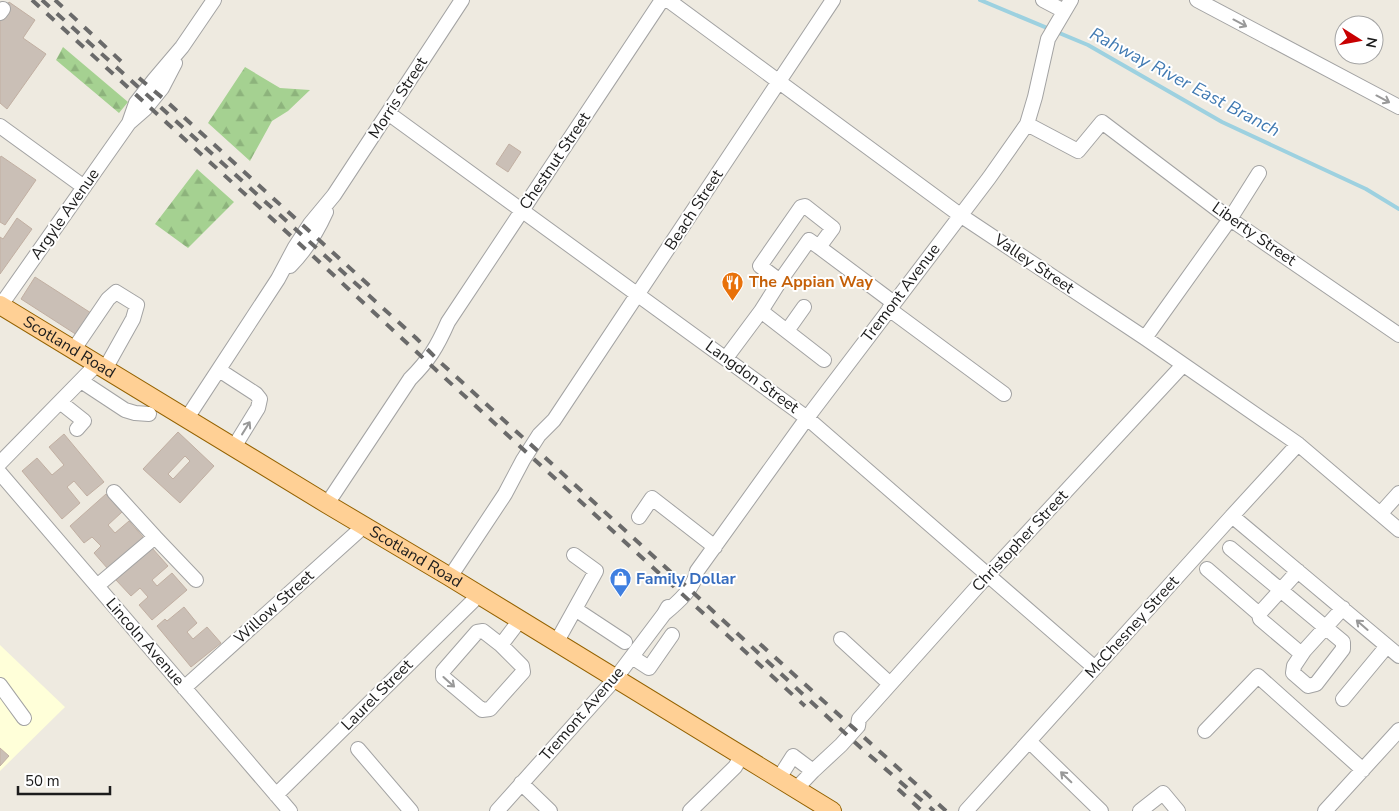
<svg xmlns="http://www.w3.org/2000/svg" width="1399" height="811" font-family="'Nunito Sans',sans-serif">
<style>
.education{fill:#ffffd9}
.forest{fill:url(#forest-firs)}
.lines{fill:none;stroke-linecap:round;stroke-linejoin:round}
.stream{stroke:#9dd1e0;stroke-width:4}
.building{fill:#cabfb6;stroke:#c1afa2;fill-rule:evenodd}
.minor-casing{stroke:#a3a3a3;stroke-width:16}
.major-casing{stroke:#946200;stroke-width:20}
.minor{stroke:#fff;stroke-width:14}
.major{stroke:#ffd095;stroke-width:18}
.rail{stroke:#6a6a6a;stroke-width:4;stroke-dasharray:10 10;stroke-linecap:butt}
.oneway{stroke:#999}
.labels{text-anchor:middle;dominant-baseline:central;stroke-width:4;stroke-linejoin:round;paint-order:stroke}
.street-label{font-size:16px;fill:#1c1c1c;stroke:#fff}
.food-label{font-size:16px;font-weight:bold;fill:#c56008;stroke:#fff;text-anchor:start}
.shop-label{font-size:16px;font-weight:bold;fill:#366cbe;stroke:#fff;text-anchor:start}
.water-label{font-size:18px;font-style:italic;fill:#417ab2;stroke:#fff}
</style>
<defs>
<pattern id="forest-firs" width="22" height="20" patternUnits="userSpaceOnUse" patternTransform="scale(1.25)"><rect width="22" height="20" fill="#a5d191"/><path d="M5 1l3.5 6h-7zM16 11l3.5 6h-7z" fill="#8db37c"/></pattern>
</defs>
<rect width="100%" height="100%" fill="#eeeae0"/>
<!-- education -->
<path class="education" d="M0,645l65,62 -65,64z"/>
<!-- forest -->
<path class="forest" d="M63,47l65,55 -9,11 -63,-53z
M245,67l35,21 30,2 -22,21 -16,10 -22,40 -42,-38z
M197,169l37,33 -46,46 -33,-24z"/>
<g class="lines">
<!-- stream -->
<path class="stream" d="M980,0l108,45 134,77 144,67 33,20"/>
</g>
<!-- building -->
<path class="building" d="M9,2l26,18 -12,18 23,16 -39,55 -7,-6v-88z
M509,144l12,8 -13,20 -12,-8z
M1,156l35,24 -31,45 -5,-3v-64z
M17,218l15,11 -32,45v-37l3,2z
M35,277l56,36 -14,22 -56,-36z
M178,432l36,34 -34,37 -37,-34zM185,456l5,5 -17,18 -5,-5z
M64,434l40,48 -17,14 -13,-15 -7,6 13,16 -18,16 -40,-48 15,-13 15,17 12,-10 -15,-18z
M106,494l16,18 -14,13 7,8 14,-12 15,17 -36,31 -14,-16 7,-7 -9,-9 -8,6 -14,-17z
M152,548l16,18 -16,14 5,6 15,-13 15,17 -35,30 -13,-15 9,-8 -8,-9 -9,8 -15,-16z
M184,607l13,16 -10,9 6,7 14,-12 14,16 -30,24 -34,-41 8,-7 2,2z
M0,748l9,8 -9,10z"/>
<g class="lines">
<defs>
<path id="minor" d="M668,0l292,215 185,123 153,106 101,86
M1043,0l21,11
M1197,0l202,107
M0,13l3,-4
M388,113l419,305 288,250
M129,123l16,-14 17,-21 13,-25
M1027,124l51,27 24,-29 128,97 169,116
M0,126l84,61
M290,266c16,-16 27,-34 36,-54
M780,281l29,-41 10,7
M1,305l128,-182 7,-20 18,-23 28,-33 32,-47
M889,309l115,85
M787,331l17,-24
M1145,338l85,-119 29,-46
M74,349l34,-50 8,-7 21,13 -4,14 -28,50
M726,358l35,-47
M824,360l-63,-49 19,-30 -20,-15 41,-59 4,-1 28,22 -14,19 75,56
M219,370l37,24 4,5 -2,9 -24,39
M81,381l44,29 10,3 14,1
M60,402l24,19 -7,8
M187,418l91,-139 17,-32 15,-23 24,-29 128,-195
M0,463l97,-99
M0,473l290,338
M114,492l41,45
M327,504l83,-125c19,-19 27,-32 38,-57l214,-322
M1381,513l18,-20
M1232,516l167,140
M639,517l13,-19 63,49
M1230,548l113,94v7l-27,35 -8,2 -15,-13 1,-7 10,-15
M1207,569l52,45
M1298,571l-39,43 1,5 38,32h6l39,-43
M450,577l55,-83 18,-34 16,-25 15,-15 279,-420
M97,586l58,-49 41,43
M575,609l50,33
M664,614c13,-11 30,-25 33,-43l110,-153 182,-240 38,-54 8,-27 13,-58 23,-39
M841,639l49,45
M556,643l40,-72 -22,-16
M501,645l21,21 1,6 -33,37 -8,1 -39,-33v-6l34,-39 6,-1 18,14 19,-25
M632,657l17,11 23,-33
M0,685l24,33
M184,688l180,-162
M1343,699l44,-53
M1205,731l53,-55 105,94
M1029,741l72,70
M358,749l53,62
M779,778l14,-22 20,15
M521,783l29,28
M796,789l17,-18 28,-26 17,-19 1,-7 119,-133 205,-221
M276,795l203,-200
M497,811l118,-132 49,-65 4,-7
M690,811l45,-44 7,-12
M966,811l266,-295 66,-72
M1140,811l23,-18 15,18
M1325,811l74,-81"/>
<g id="major">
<path id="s1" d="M0,305l327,199 123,73 382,234"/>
</g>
</defs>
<!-- minor casing -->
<use href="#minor" class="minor-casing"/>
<!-- major casing -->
<use href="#major" class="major-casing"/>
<!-- minor -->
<use href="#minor" class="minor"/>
<!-- major -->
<use href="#major" class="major"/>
<!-- rail -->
<path class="rail" d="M32,0l282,257 121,112 370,337
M42,0l374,338 25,25 232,211 187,173 74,64
M55,0l69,64
M139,78l26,22 208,189
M760,644l186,167
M898,789l24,22"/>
</g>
<!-- one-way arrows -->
<defs><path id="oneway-shaft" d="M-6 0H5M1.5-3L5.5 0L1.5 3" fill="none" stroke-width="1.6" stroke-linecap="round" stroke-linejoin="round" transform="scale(1.25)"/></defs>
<g class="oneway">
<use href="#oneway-shaft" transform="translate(1240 23) rotate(28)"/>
<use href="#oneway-shaft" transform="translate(1383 99) rotate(28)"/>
<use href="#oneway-shaft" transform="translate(246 428) rotate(-58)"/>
<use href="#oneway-shaft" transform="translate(1362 625) rotate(-139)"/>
<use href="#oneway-shaft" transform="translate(449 682) rotate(42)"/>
<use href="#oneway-shaft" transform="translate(1066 777) rotate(-136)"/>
</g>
<!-- icons -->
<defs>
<symbol id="restaurant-pin" viewBox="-11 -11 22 30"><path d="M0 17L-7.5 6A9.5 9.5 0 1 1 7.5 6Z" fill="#e8710a" stroke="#fff"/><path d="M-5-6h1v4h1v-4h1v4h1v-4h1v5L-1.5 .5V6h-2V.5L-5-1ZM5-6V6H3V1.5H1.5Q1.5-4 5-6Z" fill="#fff"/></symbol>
<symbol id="shop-pin" viewBox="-11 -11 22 30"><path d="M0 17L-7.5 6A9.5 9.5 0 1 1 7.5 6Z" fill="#3f7fe0" stroke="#fff"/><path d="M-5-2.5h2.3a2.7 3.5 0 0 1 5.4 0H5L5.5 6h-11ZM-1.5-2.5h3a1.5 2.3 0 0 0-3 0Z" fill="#fff"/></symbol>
</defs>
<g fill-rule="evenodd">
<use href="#restaurant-pin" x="720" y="270" width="25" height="34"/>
<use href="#shop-pin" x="608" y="566" width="25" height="34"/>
</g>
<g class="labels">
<!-- street labels -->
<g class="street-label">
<text transform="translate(398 98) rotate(-57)">Morris Street</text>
<text transform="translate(555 161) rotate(-56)">Chestnut Street</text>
<text transform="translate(694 210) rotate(-57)">Beach Street</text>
<text transform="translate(65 214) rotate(-55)">Argyle Avenue</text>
<text transform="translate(1254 234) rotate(35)">Liberty Street</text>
<text transform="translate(1034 264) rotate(34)">Valley Street</text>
<text transform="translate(901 293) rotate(-53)">Tremont Avenue</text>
<text stroke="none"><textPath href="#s1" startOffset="81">Scotland Road</textPath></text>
<text transform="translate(752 377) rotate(36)">Langdon Street</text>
<text transform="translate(1020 541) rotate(-47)">Christopher Street</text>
<text stroke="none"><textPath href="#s1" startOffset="486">Scotland Road</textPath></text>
<text transform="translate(274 607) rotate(-42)">Willow Street</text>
<text transform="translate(1132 627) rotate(-48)">McChesney Street</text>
<text transform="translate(145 642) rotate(49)">Lincoln Avenue</text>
<text transform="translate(377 695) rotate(-45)">Laurel Street</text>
<text transform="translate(582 714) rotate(-49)">Tremont Avenue</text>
</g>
<!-- food labels -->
<g class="food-label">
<text x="749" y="282">The Appian Way</text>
</g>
<!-- shop labels -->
<g class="shop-label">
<text x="636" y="579">Family Dollar</text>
</g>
<!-- water labels -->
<g class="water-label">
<text transform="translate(1185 82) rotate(28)">Rahway River East Branch</text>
</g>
</g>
<!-- north arrow -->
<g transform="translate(1359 40) rotate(101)"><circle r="24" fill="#ffffff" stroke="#a4a4a4"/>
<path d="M0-4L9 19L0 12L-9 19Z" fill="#c80001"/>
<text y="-8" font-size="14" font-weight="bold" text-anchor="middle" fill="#1c1c1c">N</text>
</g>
<!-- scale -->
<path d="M18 786v8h92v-8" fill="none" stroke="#1c1c1c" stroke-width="2.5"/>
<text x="25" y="786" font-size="15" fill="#1c1c1c" stroke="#ffffff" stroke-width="4" paint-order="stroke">50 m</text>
</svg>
